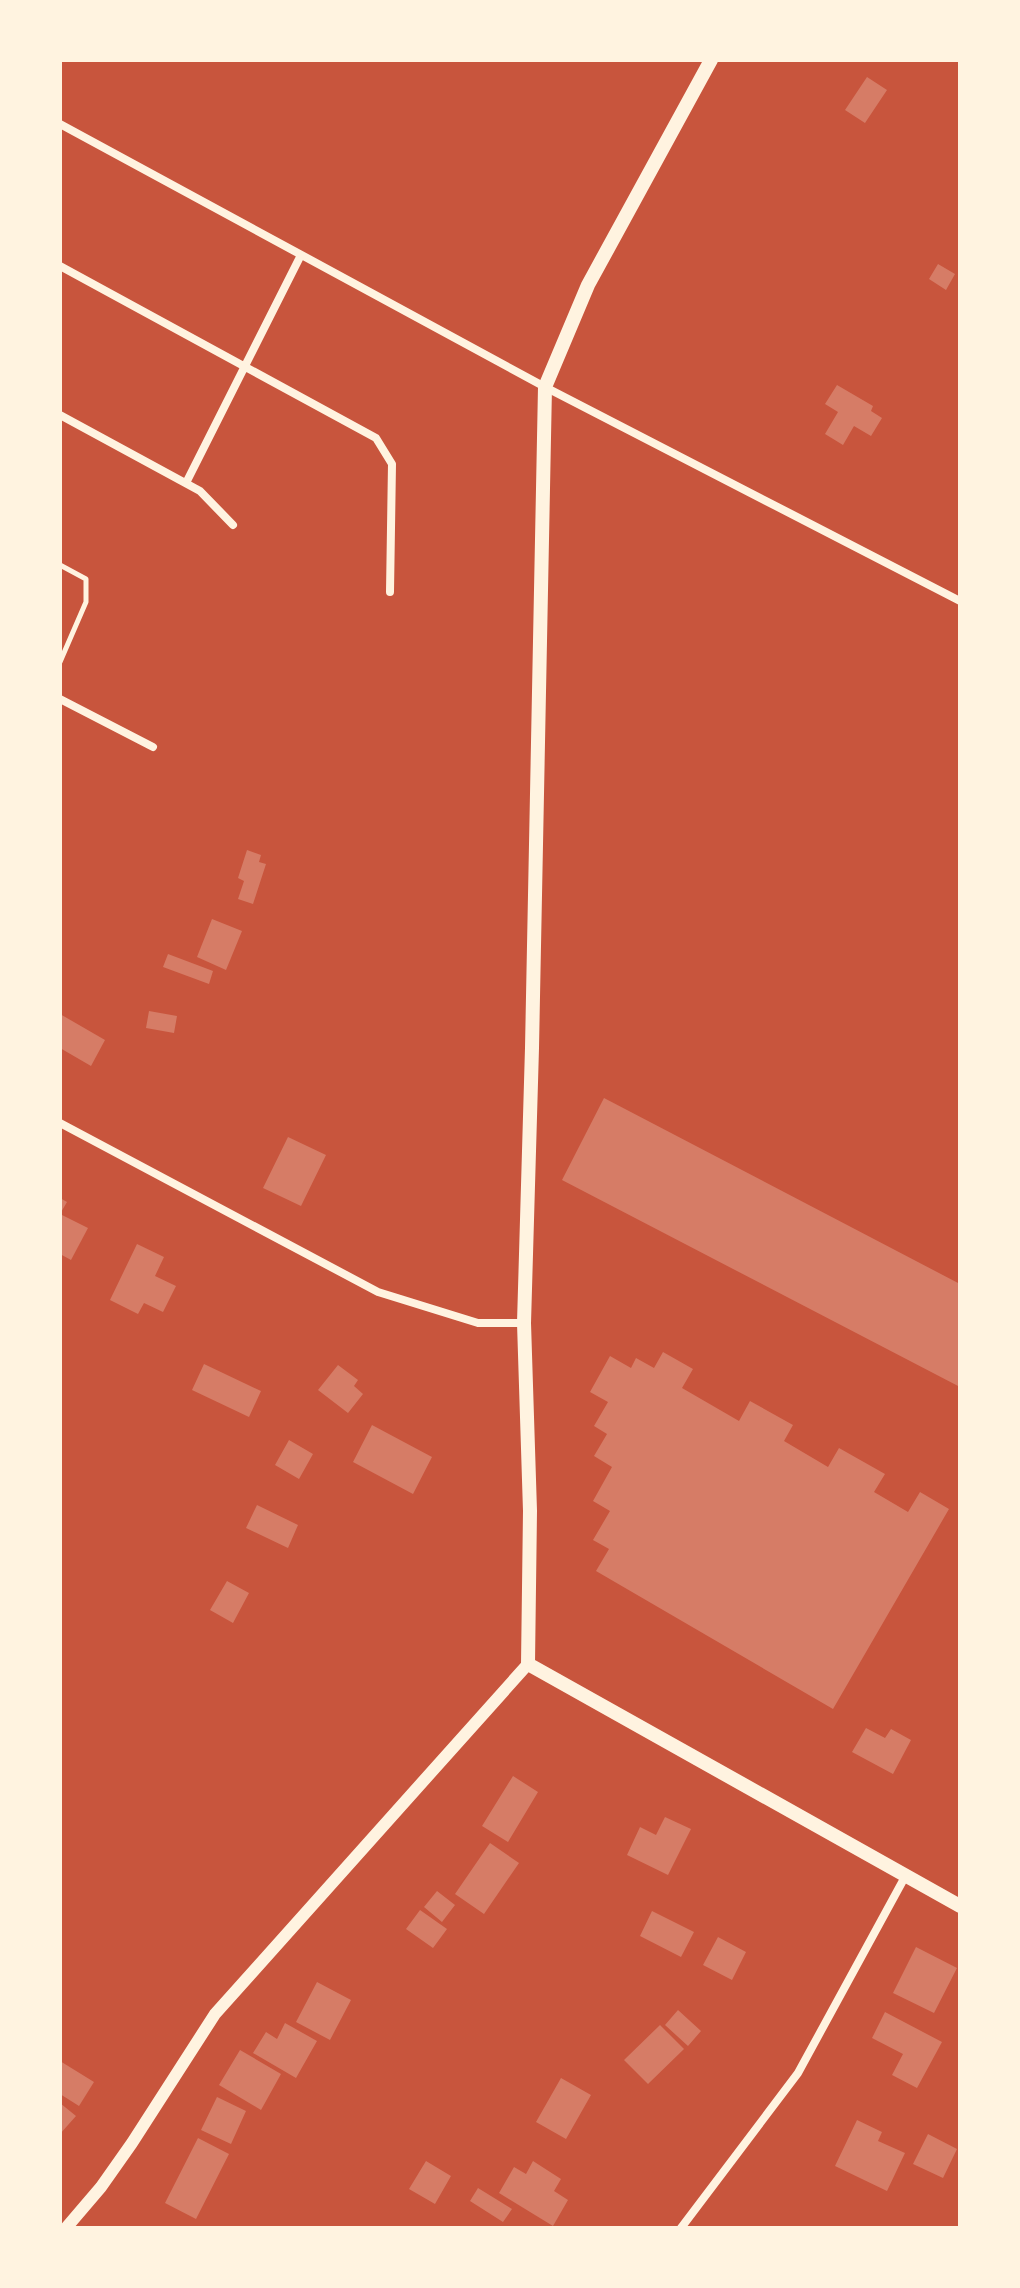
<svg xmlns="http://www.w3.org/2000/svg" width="1020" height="2288" font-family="Literata,serif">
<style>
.building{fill:#d67c66}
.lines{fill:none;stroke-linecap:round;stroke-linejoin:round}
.service{stroke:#fff3e0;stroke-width:5}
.minor{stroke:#fff3e0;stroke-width:8}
.tertiary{stroke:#fff3e0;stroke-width:12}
.secondary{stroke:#fff3e0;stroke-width:14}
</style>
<rect width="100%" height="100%" fill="#c8553d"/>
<!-- building -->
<path class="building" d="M867,77l20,13 -22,33 -20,-13z
M938,264l17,10 -9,16 -17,-11z
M837,385l36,21 -2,5 11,7 -11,18 -17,-10 -11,19 -18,-11 13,-22 -13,-8z
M247,850l14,5 -2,7 7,2 -13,40 -15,-5 6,-18 -6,-3z
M212,919l30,12 -16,39 -29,-13z
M168,954l45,17 -4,13 -46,-17z
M149,1011l28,5 -3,17 -28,-5z
M60,1014l45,26 -14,26 -31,-18z
M604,1098l356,186v103l-398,-207z
M288,1137l38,18 -25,51 -38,-18z
M60,1198l7,4 -7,12 28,14 -17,32 -11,-6z
M137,1244l27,13 -9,19 21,10 -13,26 -19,-9 -6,11 -28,-14z
M663,1352l30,17 -11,19 57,33 11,-20 43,24 -9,16 44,26 11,-19 46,26 -11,18 34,20 12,-20 29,17 -116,200 -237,-138 13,-22 -16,-9 17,-29 -17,-10 19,-34 -18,-11 13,-22 -13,-8 14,-24 -18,-10 20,-36 21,12 5,-10 18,10z
M204,1364l57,27 -12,26 -57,-27z
M338,1365l20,15 -4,6 9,8 -15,19 -30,-23z
M372,1425l60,32 -19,37 -60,-32z
M289,1440l24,14 -14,25 -24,-14z
M257,1505l41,20 -10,23 -42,-20z
M227,1581l22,12 -16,30 -23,-13z
M866,1728l19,10 6,-9 20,11 -18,34 -41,-22z
M513,1776l25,16 -30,50 -26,-16z
M665,1817l26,12 -23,46 -41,-20 13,-28 16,8z
M490,1843l29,20 -35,51 -29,-20z
M437,1891l18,14 -13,17 -18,-15z
M420,1910l27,19 -14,19 -27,-19z
M652,1911l42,21 -13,25 -41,-21z
M718,1937l28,15 -14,28 -29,-15z
M916,1947l41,21 -23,45 -41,-20z
M317,1982l34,18 -21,40 -34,-18z
M678,2010l23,21 -13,15 -23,-21z
M885,2012l57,30 -25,46 -25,-13 11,-21 -31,-16z
M285,2023l32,18 -21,37 -43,-25 13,-21 11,7z
M660,2025l24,24 -36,35 -24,-24z
M240,2050l41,24 -20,36 -42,-25z
M60,2061l34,21 -15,24 -19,-12z
M561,2078l30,17 -25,44 -30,-17z
M217,2097l29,14 -15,33 -30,-14z
M60,2103l16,13 -16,18z
M857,2120l25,12 -4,9 27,12 -18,38 -52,-25z
M928,2134l29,15 -14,29 -30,-14z
M198,2138l31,16 -33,65 -31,-16z
M426,2161l25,15 -16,28 -26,-15z
M533,2161l28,18 -7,12 14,9 -15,26 -54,-33 15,-26 12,7z
M478,2188l34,21 -9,13 -33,-21z"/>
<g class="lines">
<!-- service -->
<path class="service" d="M60,565l26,14v23l-26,60"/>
<!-- minor -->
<path class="minor" d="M60,124l485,263 415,214
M60,266l316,172 16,26 -2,128
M60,415l140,76 33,34
M186,483l115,-228
M60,699l93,48
M60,1123l318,169 100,31h46
M681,2228l117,-155 108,-198"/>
<!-- tertiary -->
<path class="tertiary" d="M66,2228l35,-41 31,-44 83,-129 313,-350"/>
<!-- secondary -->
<path class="secondary" d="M711,60l-123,225 -43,102 -13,661 -8,275 6,188 -2,153 432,242"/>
</g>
<!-- border -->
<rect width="1020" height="2288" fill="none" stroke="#fff3e0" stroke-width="124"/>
</svg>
